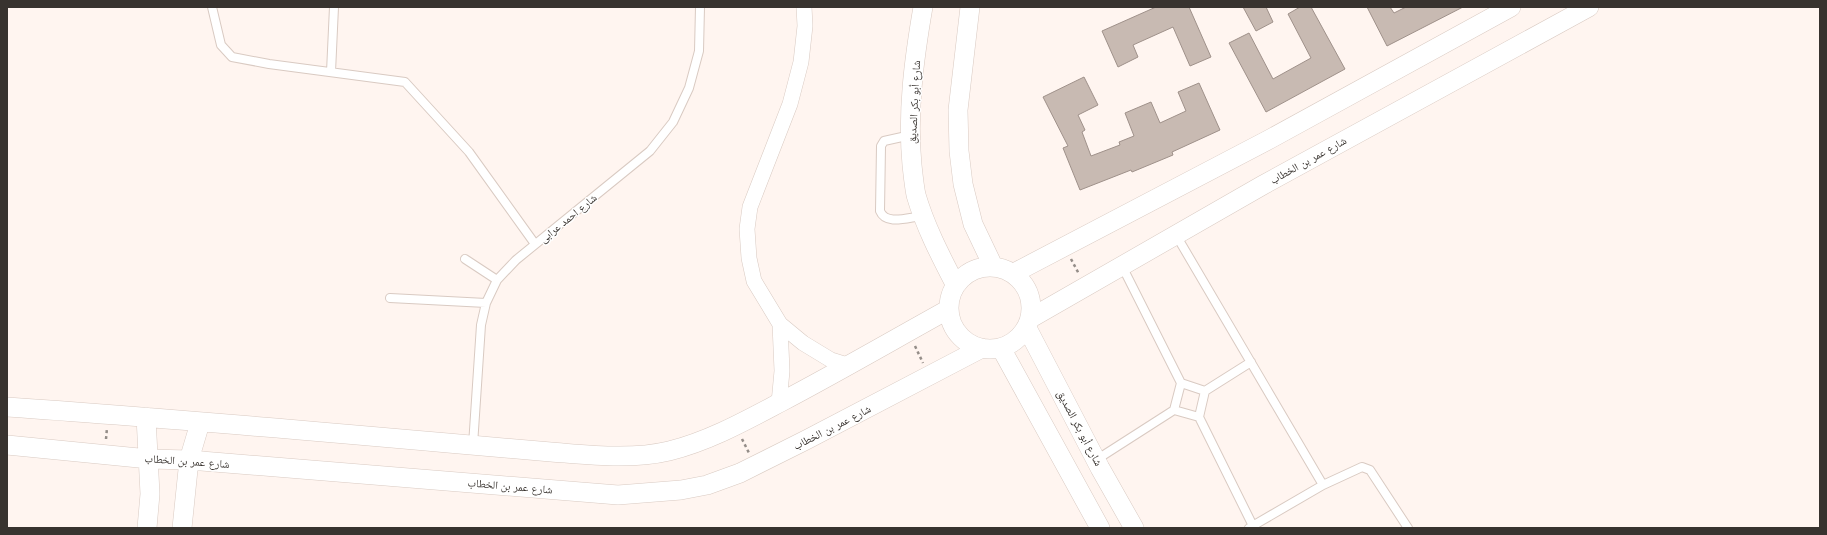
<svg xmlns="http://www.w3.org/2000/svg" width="1827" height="535" font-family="Jost,'Noto Naskh Arabic',sans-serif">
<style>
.building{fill:#c8bab2;stroke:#9f918a}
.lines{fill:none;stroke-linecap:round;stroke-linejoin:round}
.service-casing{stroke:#d9cac2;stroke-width:10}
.minor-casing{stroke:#d9cac2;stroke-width:16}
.tertiary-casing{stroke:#d9cac2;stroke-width:20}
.path{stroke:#948d88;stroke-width:2.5;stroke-dasharray:3 3;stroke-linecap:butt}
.service{stroke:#fff;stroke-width:8}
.minor{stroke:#fff;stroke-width:15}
.tertiary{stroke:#fff;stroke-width:19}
.labels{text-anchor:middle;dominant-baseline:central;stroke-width:3;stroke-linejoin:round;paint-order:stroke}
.street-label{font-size:11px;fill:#38332f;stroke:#fff}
</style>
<rect width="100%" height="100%" fill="#fff5f0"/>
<!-- building -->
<path class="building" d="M1156,7h33l22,50 -21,9 -17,-39 -40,18 5,12 -20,10 -16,-36z
M1243,7h23l7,15 -17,9z
M1300,7h11l34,62 -79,43 -37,-69 20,-10 24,46 38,-21 -23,-44z
M1367,7h23l4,6 12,-6h57l-76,39z
M1084,77l14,28 -20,10 7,15 -3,2 9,24 29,-11 -1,-3 15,-6 -9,-23 26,-11 9,21 26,-12 -8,-19 21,-9 21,47 -48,22 1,3 -41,17 -1,-2 -51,20 -17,-42 5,-2 -25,-49z"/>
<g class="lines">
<defs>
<path id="service" d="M212,7l9,38 11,12 37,7 136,18 64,70 66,92
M331,72l3,-65
M911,135l-27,6 -3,5 -1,65c6,15 29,6 43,5
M1176,235l147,250
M465,259l32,21
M1122,266l59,117 -7,27 25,7
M390,298l96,5
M1251,362l-46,29 -6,26 55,111
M1181,383l24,8
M473,445l8,-120 5,-22 11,-23 19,-20 134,-109 23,-29 16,-34 10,-37 1,-44
M1096,460l78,-50
M1249,528l74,-43 39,-18 8,3 38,58"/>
<path id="minor" d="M804,7l1,19 -4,36 -11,42 -40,103 -3,22 2,29 5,23 26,43 23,19 28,17 19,6
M779,403l3,-32 -2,-47"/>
<path id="tertiary" d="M923,7c-9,52 -16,105 -11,158 1,9 2,20 4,30 9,31 24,60 39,89
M970,7l-12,103 1,41 4,33 10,40 20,42
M949 308a41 41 0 1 1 82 0a41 41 0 1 1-82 0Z
M1014,273l256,-134 241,-132
M1031,318l232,-133 326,-178
M1027,328l73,140 34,60
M1001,348l99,180
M7,407c147,10 294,23 441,36 35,3 69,6 103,9 39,3 80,8 118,-1 40,-10 76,-30 112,-49 57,-30 112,-62 168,-93
M146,417l4,77 -3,34
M7,445l142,14 40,1 429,35 63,-5 26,-5 33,-12 66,-33 176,-92
M182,528l7,-68 11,-37"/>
</defs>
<!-- service casing -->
<use href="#service" class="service-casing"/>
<!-- minor casing -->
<use href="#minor" class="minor-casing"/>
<!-- tertiary casing -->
<use href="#tertiary" class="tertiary-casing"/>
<!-- path -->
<path class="path" d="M1071,259l8,15
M915,346l8,17
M106,439l1,-11
M742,439l7,14"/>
<!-- service -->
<use href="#service" class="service"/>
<!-- minor -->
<use href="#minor" class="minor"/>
<!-- tertiary -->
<use href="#tertiary" class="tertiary"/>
</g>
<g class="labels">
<!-- street labels -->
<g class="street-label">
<text transform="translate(914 102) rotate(-87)">شارع أبو بكر الصديق</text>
<text transform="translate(1308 160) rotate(-29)">شارع عمر بن الخطاب</text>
<text transform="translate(568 218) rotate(-39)">شارع احمد عرابى</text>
<text transform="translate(832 427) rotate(-27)">شارع عمر بن الخطاب</text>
<text transform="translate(1080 428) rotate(62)">شارع أبو بكر الصديق</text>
<text transform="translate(187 461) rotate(4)">شارع عمر بن الخطاب</text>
<text transform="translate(510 486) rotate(5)">شارع عمر بن الخطاب</text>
</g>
</g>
<!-- border -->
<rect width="1827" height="535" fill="none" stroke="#38332f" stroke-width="16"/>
</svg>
